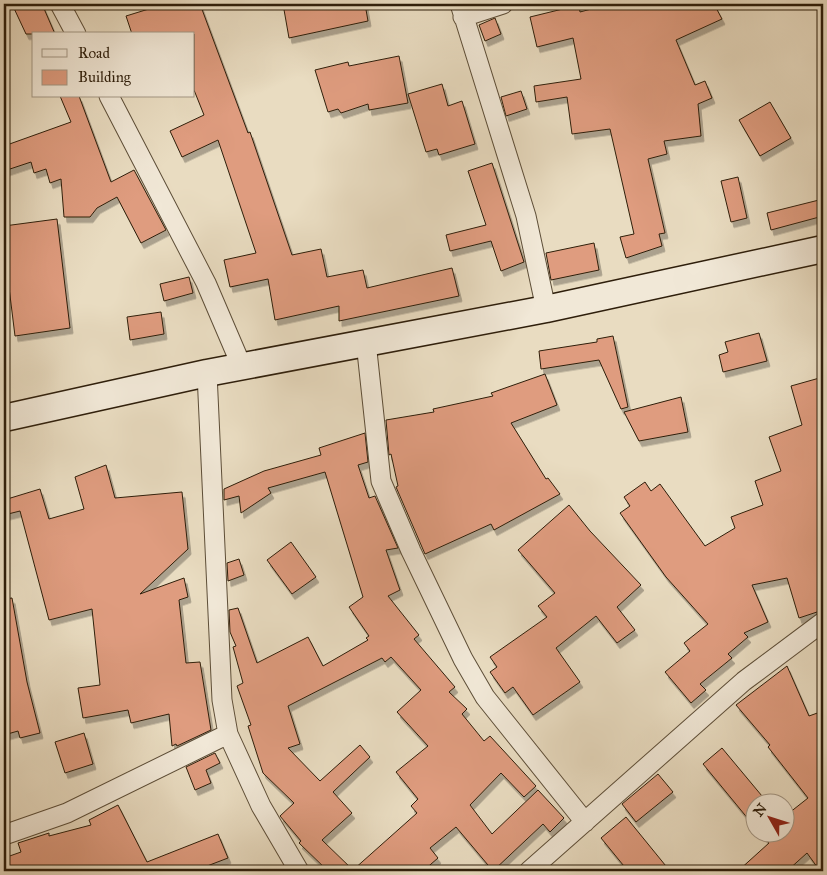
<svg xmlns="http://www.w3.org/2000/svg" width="827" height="875" font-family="'IM FELL Great Primer',serif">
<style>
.building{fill:#df9c7f;stroke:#2e1e0b;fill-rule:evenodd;filter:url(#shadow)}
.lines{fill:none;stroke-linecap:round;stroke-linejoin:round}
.street-casing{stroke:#5d4e38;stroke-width:21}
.secondary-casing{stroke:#2e1e0b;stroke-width:29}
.street{stroke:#f1e8d7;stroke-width:19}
.secondary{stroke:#f1e8d7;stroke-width:26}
</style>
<defs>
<filter id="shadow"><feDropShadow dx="3" dy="5.5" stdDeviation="0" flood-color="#0004"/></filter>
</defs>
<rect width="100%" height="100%" fill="#e9dcc1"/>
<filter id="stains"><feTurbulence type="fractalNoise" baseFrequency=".004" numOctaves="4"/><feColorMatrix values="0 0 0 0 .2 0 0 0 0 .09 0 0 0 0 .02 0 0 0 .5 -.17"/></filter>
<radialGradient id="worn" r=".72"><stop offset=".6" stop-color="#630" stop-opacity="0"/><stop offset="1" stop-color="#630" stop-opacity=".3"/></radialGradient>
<!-- building -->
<path class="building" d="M12,4h30l13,30h-29z
M165,4h35l48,129 2,-1 42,123 29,-6 6,28 36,-7 4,18 85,-20 7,28 -120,25v-15l-64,14 -7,-41 -38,8 -6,-27 32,-7 -38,-113 -36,17 -12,-26 34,-16 -10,-25v-56h-62l-6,-18z
M283,4h82l3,17 -79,17z
M610,4h104l8,15 -46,21 19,45 10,-4 7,17 -14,6 3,32 -37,5 3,13 -19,5 17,74 -6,1 3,12 -36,12 -6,-21 14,-3 -24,-105 -38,5 -5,-37 -31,5 -2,-16 47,-7 -8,-41 -36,9 -7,-30 49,-12 1,7z
M495,18l6,16 -16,7 -6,-16z
M399,56l9,47 -39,7 -1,-6 -27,9 -3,-4 -10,3 -13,-42 33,-8 1,4z
M442,84l6,22 14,-5 13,43 -36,11 -2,-6 -11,3 -18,-58z
M521,91l6,18 -21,7 -5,-19z
M60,96h19l32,86 23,-12 32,60 -25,13 -24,-46 -20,11 -7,9h-26l-3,-38 -11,4 -4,-14 -12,4 -3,-11 -27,9v-25l67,-24z
M770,102l21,36 -31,18 -21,-36z
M492,163l32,99 -23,9 -10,-30 -41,10 -4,-16 40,-10 -18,-54z
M738,177l9,41 -16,4 -10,-41z
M823,199v17l-52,14 -4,-17z
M57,219l13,109 -55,8 -11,-89v-21z
M594,243l5,27 -48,10 -5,-27z
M189,277l4,16 -29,8 -4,-17z
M161,312l3,22 -34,6 -3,-23z
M759,333l8,28 -44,11 -4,-17 9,-3 -3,-10z
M613,336l15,71 -7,2 -22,-49 -58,9 -2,-18 58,-9v-3z
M545,374l12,31 -46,18 35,56 2,-1 12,16 -66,36 -3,-6 -66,30 -29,-67 2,-1 -7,-32 -2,1 -3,-35 48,-8 -1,-3 60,-13 -2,-3z
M823,377v233l-24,8 -12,-40 -35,7 16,37 -24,11 4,4 -20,17 4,4 -32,26 6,6 -15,13 -26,-31 25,-21 -6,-8 24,-19 -42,-47 -46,-64 10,-7 -6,-9 21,-15 6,9 9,-7 45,62 30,-18 -4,-11 32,-12 -8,-24 26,-10 -12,-34 33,-12 -11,-39z
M681,397l7,35 -49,9 -15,-29z
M365,433l3,29 -10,3 11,33 6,-2 23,52 -12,2 14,40 -12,6 31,39 -5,4 41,48 -6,5 18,17 -5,5 22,27 6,-5 46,50 -12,11 -23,-24 -31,32 22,29 46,-44 26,28 -14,14 -7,-8 -50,47 -37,-44 -26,21 8,10 -15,13h-95l-29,-28 2,-2 -21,-25 14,-13 -31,-30 -15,-47 3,-1 -14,-39 6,-3 -10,-36 3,-1 -6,-14 -1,-22 9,-2 19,55 51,-26 15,29 45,-26 -2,-2 3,-2 -20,-29 14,-10 -38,-125 -57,16 3,5 -30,20 -2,-17 -15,4v-11l40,-18 57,-16 -2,-7zM391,657l30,33 -24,22 31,34 -32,26 22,27 -7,7 6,7 -64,57 -31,-30 30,-27 -19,-21 37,-35 -10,-12 -40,36 -32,-33 12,-4 -12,-38 94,-48 3,4z
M106,465l9,33 67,-6 6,57 -48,45 44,-16 4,19 -9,3 7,63 14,-1 11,68 -34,16 -1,-2 -4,2 -3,-32 -38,9 -3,-13 -45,8 -5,-30 22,-3 -8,-76 -43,11 -29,-109 -16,4v-15l36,-11 9,30 35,-10 -9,-32z
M569,505l21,26 51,54 -24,22 18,23 -18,13 -21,-27 -40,32 24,34 -47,33 -20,-28 -8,6 -15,-21 7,-5 -7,-10 57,-40 -9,-11 17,-13 -37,-43z
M291,542l25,35 -24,17 -25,-34z
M239,559l5,16 -16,6 -1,-18z
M12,598l15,84 13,51 -20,5 -2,-7 -14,4v-136z
M787,666l22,50 14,-5v160h-3l-13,-18 -20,18h-49l31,-28 -9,-11h24v-15l24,-19 -40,-51 2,-2 -34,-40z
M84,733l9,31 -28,9 -10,-31z
M722,748l45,54h-13v24l-51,-62z
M215,753l5,10 -14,7 5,13 -16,7 -9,-23z
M658,774l15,18 -37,30 -14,-18z
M118,805l29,57 71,-28 10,24 -34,13h-190v-13l17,-6 -3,-9 31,-10v3l42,-11 -2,-5z
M626,817l44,54h-42l-27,-33z"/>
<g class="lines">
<defs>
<path id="street" d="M60,4l16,30
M460,4l66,212 20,93
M463,17l40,-13
M109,96l97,187 36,84
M366,342l15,139 30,70 52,108 22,38 100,125
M207,373l15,327 6,34 33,72 38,65
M4,835l63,-22 161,-79
M529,871l215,-190 79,-59"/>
<path id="secondary" d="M4,418l203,-45 339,-64 277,-60"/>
</defs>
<!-- street casing -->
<use href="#street" class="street-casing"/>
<!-- secondary casing -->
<use href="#secondary" class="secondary-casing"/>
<!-- street -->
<use href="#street" class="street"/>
<!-- secondary -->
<use href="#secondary" class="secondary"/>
</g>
<!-- margin -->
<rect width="827" height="875" fill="none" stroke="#e9dcc1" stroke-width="20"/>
<rect x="5" y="5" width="817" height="865" fill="none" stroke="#2e1e0b" stroke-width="2.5"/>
<rect x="10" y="10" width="807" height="855" fill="none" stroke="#2e1e0b"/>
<!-- legend -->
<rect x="32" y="32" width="162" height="65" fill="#f1e8d7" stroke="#a39785"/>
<rect x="42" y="49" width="25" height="8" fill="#f1e8d7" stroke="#a39785"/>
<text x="78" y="58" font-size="15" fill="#2e1e0b">Road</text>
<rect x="42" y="70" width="25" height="15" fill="#df9c7f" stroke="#a39785"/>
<text x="78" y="82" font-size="15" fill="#2e1e0b">Building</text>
<!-- north arrow -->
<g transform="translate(770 818) rotate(309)"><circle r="24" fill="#f1e8d7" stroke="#a39785"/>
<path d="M0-4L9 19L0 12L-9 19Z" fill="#8f2418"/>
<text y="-8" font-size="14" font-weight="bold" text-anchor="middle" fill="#2e1e0b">N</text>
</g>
<rect width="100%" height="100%" filter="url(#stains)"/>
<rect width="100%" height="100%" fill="url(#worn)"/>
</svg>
